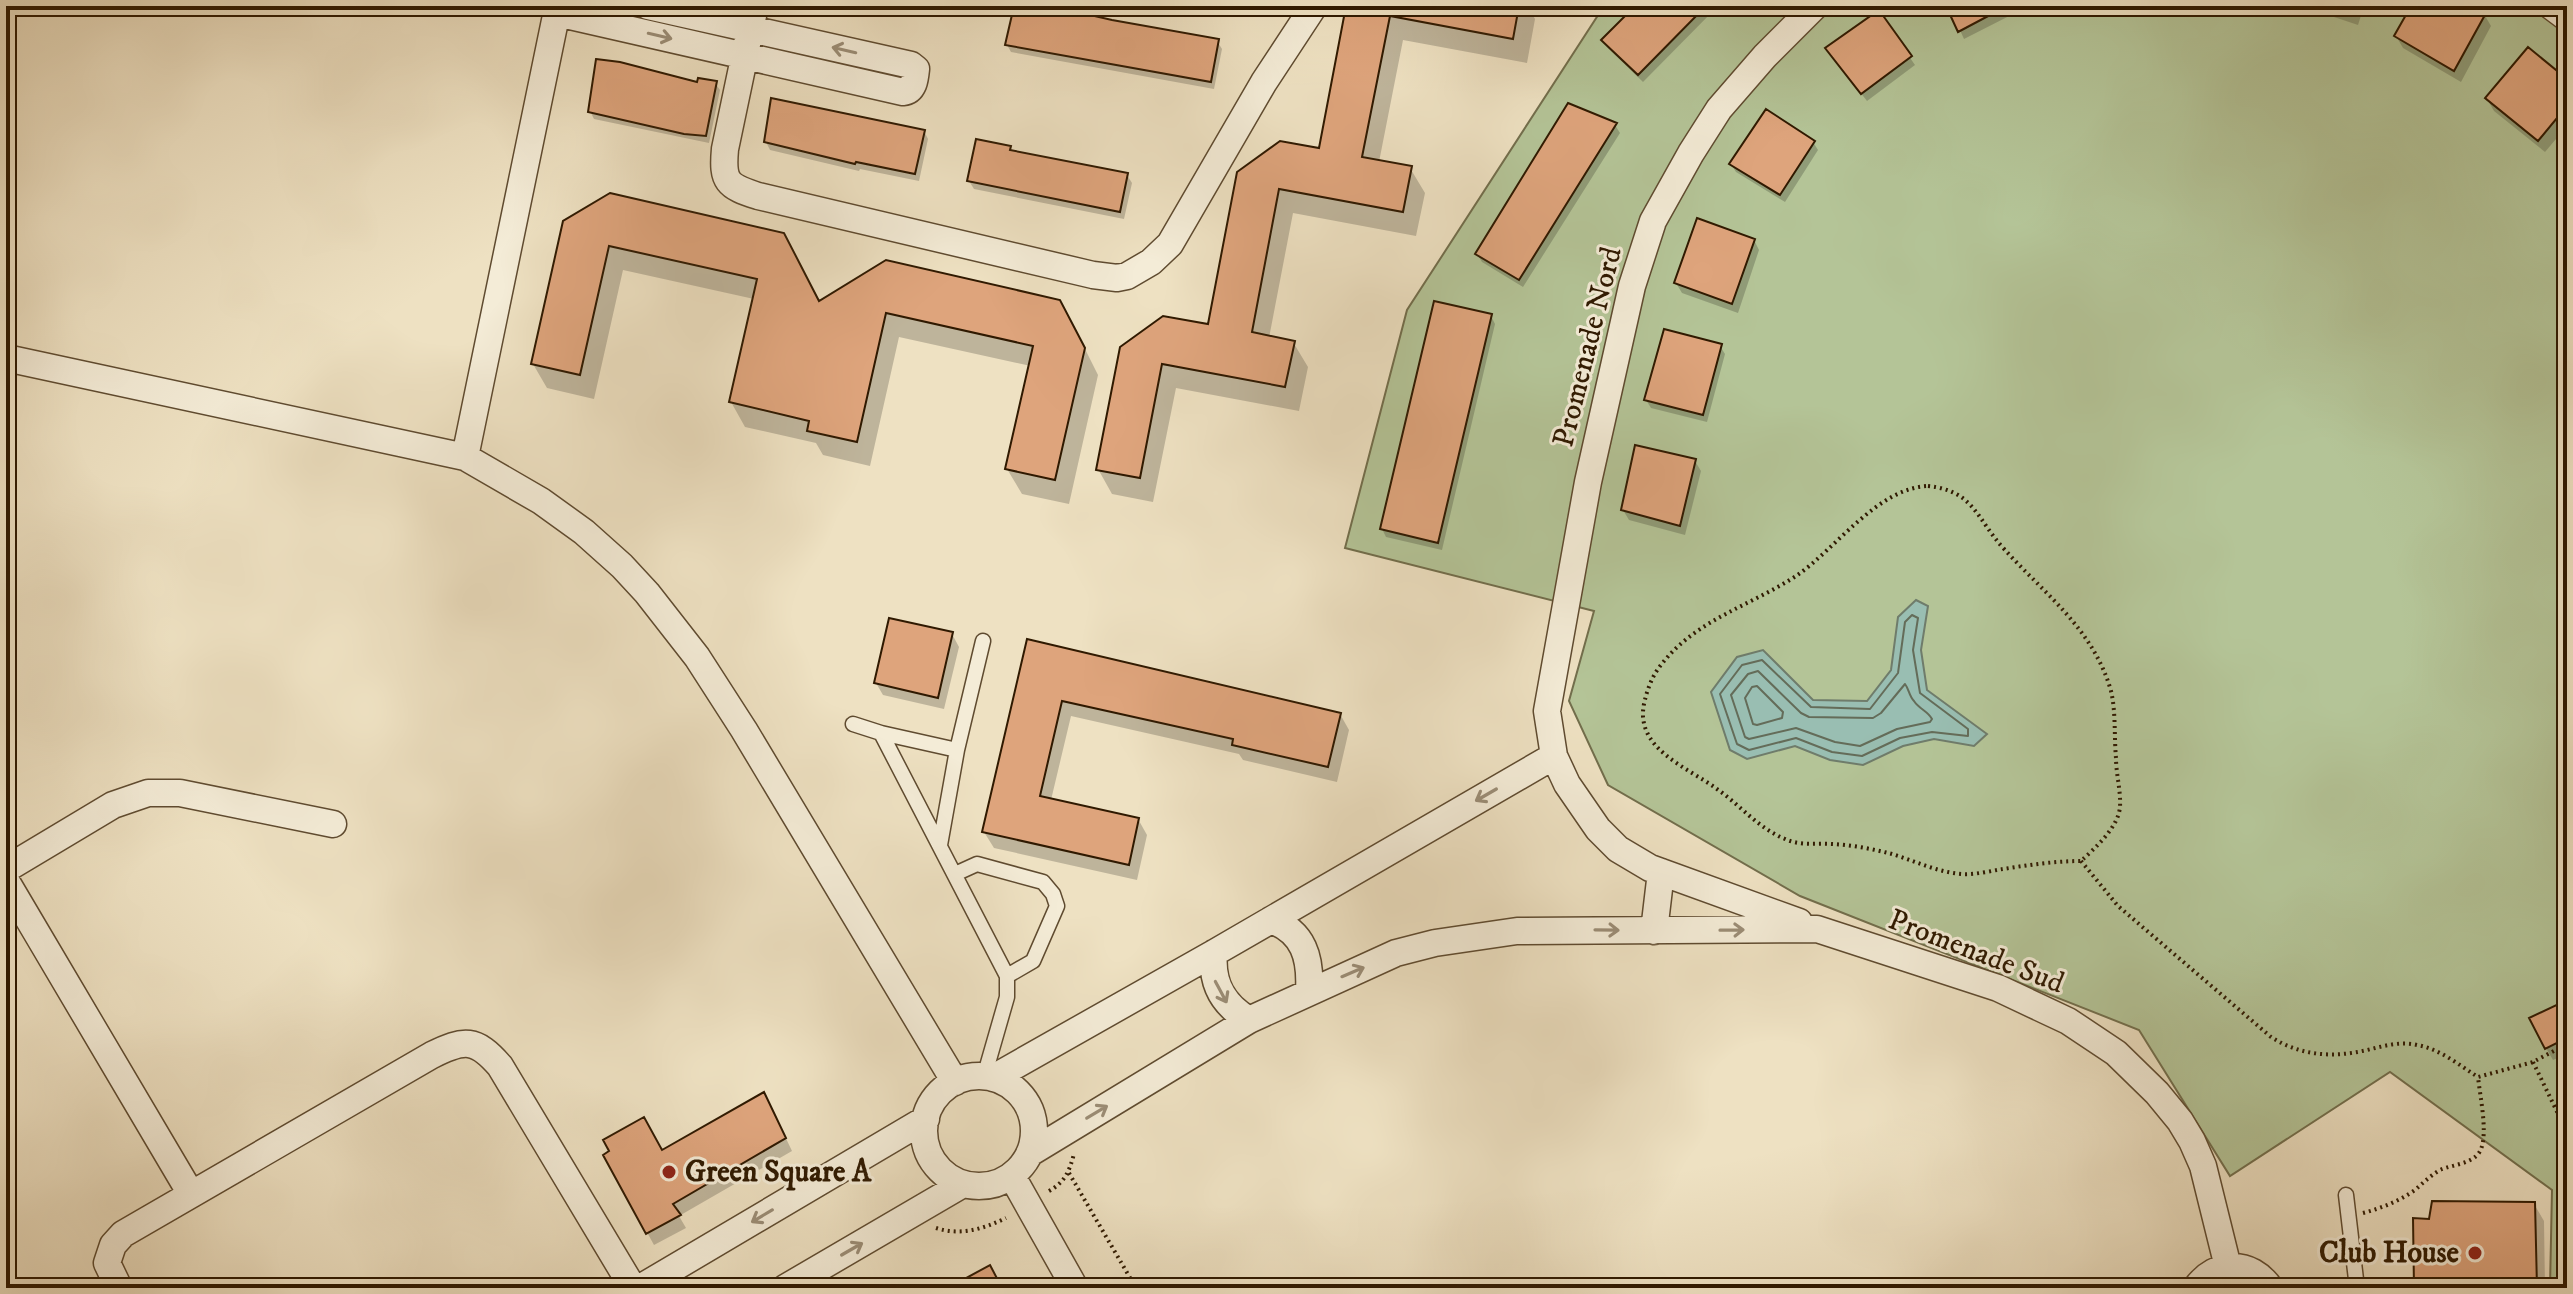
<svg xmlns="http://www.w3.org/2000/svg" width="2573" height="1294" font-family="'IM FELL DW Pica',serif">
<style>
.green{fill:#b4c497;stroke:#726e4c;stroke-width:2}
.water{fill:#99beb2;stroke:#6f7c6b;stroke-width:2}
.shadow{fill:#0003}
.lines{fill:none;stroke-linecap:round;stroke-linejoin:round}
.shore{stroke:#646c59;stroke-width:2}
.building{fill:#dea47c;stroke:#2f1900;stroke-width:2}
.lane-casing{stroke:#5f4b30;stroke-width:17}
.street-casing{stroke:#5f4b30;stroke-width:29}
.path{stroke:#2f1900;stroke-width:4;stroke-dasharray:2 4;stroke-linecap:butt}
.lane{stroke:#f4ecd7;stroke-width:14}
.street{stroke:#f4ecd7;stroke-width:26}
.oneway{stroke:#9b8d76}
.poi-dot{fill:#8f2418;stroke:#f4ecd7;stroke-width:3}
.labels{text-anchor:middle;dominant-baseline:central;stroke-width:6;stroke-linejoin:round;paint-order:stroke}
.street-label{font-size:30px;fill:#2f1900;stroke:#f4ecd7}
.poi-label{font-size:30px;font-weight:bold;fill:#2f1900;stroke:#f4ecd7;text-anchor:start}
</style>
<rect width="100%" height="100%" fill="#eee1c2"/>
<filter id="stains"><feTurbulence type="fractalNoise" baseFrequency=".0025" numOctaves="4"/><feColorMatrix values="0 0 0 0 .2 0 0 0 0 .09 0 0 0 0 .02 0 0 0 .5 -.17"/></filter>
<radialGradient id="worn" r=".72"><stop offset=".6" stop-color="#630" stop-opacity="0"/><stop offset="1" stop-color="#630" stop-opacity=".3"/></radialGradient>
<!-- green -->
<path class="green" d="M1604,6h963v1282h-17l2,-98 -162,-118 -160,104 -91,-146 -339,-134 -192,-111 -39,-84 25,-90 -249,-63 62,-238z"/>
<!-- water -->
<path class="water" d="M1916,600l12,6 -7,44 6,40 60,44 -13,12 -40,-7 -31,7 -40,19 -33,-5 -35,-14 -48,13 -17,-9 -19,-58 26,-35 26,-7 50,50 54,1 24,-31 7,-53z"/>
<!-- shadow -->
<path class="shadow" d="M1016,6h24l177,35 5,8 -8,40 -203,-37 -4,-7z
M1348,6h180l7,13 -8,44 -124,-23 -24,122 31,6 15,25 -9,43 -123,-23 -24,125 24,4 15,25 -9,44 -123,-23 -23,114 -41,-8 -14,-25 23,-121 88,-22 30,-152 81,-23z
M1637,6h81l-75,76 -35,-34 -4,-8z
M1949,6h68l2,5 -55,28z
M2301,6h63l-6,19z
M2414,6h56l14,8 7,12 -30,56 -58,-34 -7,-12z
M1879,13l36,52 -48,36 -35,-45z
M2567,82v44l-22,26 -51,-41 -7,-12z
M715,83l5,7 -11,53 -115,-24 -4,-8 108,-27z
M1615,125l5,8 -97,154 -41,-25 -5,-8z
M924,131l4,8 -9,42 -59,-12 -1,2 -89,-21 -4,-8z
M1813,142l5,8 -33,52 -49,-30 -5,-8z
M1009,148l3,4 115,23 5,8 -8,36 -150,-30 -5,-8z
M610,195l209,107 255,25 24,48 -29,129 -47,-10 -15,-25 24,-103 -132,-29 -29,129 -47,-11 -7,-12 -71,-16 -14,-25 23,-103 -131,-29 -29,129 -47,-11 -14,-24z
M1754,240l5,10 -21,63 -56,-20 -6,-10z
M1491,316l4,8 -53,226 -56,-13 -4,-8z
M1720,346l5,8 -18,68 -56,-14 -5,-8z
M1695,461l6,10 -16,64 -56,-15 -6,-10z
M952,634l7,13 -15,62 -61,-14 -7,-12z
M1028,642l312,72 9,16 -12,52 -94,-22 -4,-6 -168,-38 -20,84 87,19 9,16 -10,45 -143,-32 -10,-16z
M2567,1002v52l-14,6 -7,-12z
M771,1107l21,44 -113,65 7,12 -32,17 -49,-89 57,-4z
M2534,1204l10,17 1,67h-129l15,-67z"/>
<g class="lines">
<!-- shore -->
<path class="shore" d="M1912,615l6,3 -5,32 7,43 48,36v7l-36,-4 -32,6 -38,18 -30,-4 -36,-14 -47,12 -12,-6 -17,-50 22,-29 20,-5 49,47 59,2 28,-36 7,-51z
M1758,671l43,42 8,4 64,1 8,-5 24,-29c4,5 4,12 9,17 5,8 14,10 18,18l-2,3 -33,7 -37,17 -25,-4 -39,-14 -47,11 -4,-2 -14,-42 17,-21z
M1757,686l26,26 -1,6 -25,7 -4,-1 -8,-26 7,-11z"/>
</g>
<!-- building -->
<path class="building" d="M1014,6h37l61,14 107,19 -8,43 -206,-37z
M1346,6h173l-6,33 -123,-23 -28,141 50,9 -9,46 -124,-23 -27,143 43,9 -10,46 -123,-23 -22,114 -44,-8 24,-123 43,-31 45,8 29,-152 43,-31 39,7z
M1635,6h71l-68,69 -37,-35z
M1946,6h61l-49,26z
M2411,6h63l12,7 -32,58 -60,-35z
M1879,10l33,46 -51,38 -36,-46z
M2528,47l39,32v27l-29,35 -53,-43z
M596,59l24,3 77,20 1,-4 19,3 -11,55 -22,-2 -96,-22z
M771,98l154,32 -10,44 -59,-12 -1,2 -91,-22z
M1568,103l49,20 -98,157 -44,-26z
M1766,109l49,32 -35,54 -51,-31z
M976,139l35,7 -1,4 118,23 -8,39 -153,-31z
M610,193l174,40 35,68 67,-41 174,40 25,48 -30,132 -50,-11 28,-123 -147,-33 -29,129 -50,-11 2,-10 -80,-19 28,-123 -148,-33 -29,129 -49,-11 32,-143z
M1697,218l58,21 -23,65 -58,-21z
M1434,301l58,13 -54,229 -58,-14z
M1664,329l58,15 -19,71 -59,-15z
M1635,445l61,14 -16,67 -59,-16z
M889,618l64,14 -15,66 -64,-15z
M1027,639l314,74 -13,54 -96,-22 1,-6 -171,-38 -22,95 99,22 -10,47 -147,-33z
M2567,1000v38l-22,11 -16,-31z
M764,1092l22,46 -113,66 8,11 -35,19 -43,-79 6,-4 -6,-11 41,-23 18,33z
M2432,1201l103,1 2,86h-123l-1,-70 16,1z
M990,1265l12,23h-54z"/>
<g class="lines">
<defs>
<path id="lane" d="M853,724l28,9 126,243v21l-23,80
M881,733l76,17
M940,845l17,-95 26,-109
M955,874l22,-10 66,18 10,12 4,12 -24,55 -26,15
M2346,1195l11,93"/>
<path id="street" d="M755,6l-30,143c-3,33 2,37 33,47l335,79 24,3 10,-2 24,-14 19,-18 94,-162 50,-76
M2551,6l16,12
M557,13l346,79c11,-1 12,-13 13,-23l-5,-4 -263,-59
M6,358l459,99 76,44 43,31 38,34 25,27 50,64 47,73 211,352
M465,457l93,-451
M6,869l107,-64 35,-12h32l153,31
M6,881l185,313
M1271,920c33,12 40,38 38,71
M1799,922l-149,-54 -32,-19 -20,-20 -31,-45 -13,-28 -7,-45 41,-229 44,-196 21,-65 38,-68 28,-44 46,-53 50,-50
M1654,931l7,-59
M1214,953c-3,30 9,52 35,67
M924 1131a55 55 0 1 1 110 0a55 55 0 1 1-110 0Z
M993,1078l221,-125 340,-197
M1030,1153l219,-133 147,-67 39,-10 82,-12 300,-2 181,59 70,33 48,32 41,40 23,28 12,20 11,25 25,101
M1012,1176l63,112
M119,1288l-12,-25 6,-18 10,-11 309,-179c32,-16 44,-17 68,11l133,222
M640,1288l286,-169
M785,1288l178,-104
M2196,1288c20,-28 55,-28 74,0"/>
</defs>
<!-- lane casing -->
<use href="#lane" class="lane-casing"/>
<!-- street casing -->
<use href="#street" class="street-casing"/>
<!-- path -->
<path class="path" d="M1928,486c47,5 48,33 77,64 40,44 89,80 106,141 5,21 3,45 5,67 0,16 5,33 4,49 -2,21 -25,41 -39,54 -26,0 -52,4 -78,8 -13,2 -28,6 -42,5 -24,-2 -46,-13 -69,-20 -19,-5 -40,-9 -60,-10 -16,-1 -32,2 -47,-5 -27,-11 -45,-34 -68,-50 -30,-22 -82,-40 -73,-85 3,-14 8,-28 17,-39 34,-45 89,-59 135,-89 40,-27 81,-88 132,-90z
M2081,861l37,45 153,131c30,19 62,21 96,13 17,-4 33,-9 50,-5 23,4 42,20 61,32l55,-15 34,-18
M2533,1062l30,62 4,33
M1069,1173l67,115
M1049,1191c16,-9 20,-19 25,-37
M2363,1213c19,-5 36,-12 52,-23 8,-7 15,-14 25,-20 13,-6 38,-6 42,-24 5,-18 -2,-50 -4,-69
M936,1228c25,8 47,1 70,-10"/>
<!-- lane -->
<use href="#lane" class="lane"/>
<!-- street -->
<use href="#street" class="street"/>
</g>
<!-- one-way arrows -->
<defs><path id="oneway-shaft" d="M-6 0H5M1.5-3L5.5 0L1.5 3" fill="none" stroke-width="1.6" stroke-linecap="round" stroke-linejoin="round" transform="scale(2)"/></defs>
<g class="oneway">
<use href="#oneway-shaft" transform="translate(660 36) rotate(13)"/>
<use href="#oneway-shaft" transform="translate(844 50) rotate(-167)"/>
<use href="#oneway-shaft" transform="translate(1486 795) rotate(150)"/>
<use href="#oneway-shaft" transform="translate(1607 930) rotate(1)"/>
<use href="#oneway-shaft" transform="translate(1732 930) rotate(-1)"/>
<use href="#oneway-shaft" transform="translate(1353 972) rotate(-23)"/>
<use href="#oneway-shaft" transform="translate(1221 992) rotate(62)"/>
<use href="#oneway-shaft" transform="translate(1097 1112) rotate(-31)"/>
<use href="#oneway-shaft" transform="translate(762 1216) rotate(149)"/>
<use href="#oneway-shaft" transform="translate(852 1249) rotate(-30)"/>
</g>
<!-- markers -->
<g class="poi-dot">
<circle cx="669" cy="1172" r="8"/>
<circle cx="2475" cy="1253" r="8"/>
</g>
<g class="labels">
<!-- street labels -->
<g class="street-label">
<text transform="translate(1588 347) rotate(-76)">Promenade Nord</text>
<text transform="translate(1976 952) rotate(21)">Promenade Sud</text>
</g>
<!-- poi labels -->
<g class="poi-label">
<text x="685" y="1172">Green Square A</text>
<text x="2459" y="1253" text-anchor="end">Club House</text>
</g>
</g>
<!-- margin -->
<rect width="2573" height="1294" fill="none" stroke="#eee1c2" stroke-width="32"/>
<rect x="8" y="8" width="2557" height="1278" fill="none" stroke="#2f1900" stroke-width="4"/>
<rect x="16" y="16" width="2541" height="1262" fill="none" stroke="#2f1900" stroke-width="2"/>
<rect width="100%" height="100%" filter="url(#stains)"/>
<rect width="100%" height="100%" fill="url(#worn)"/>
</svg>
